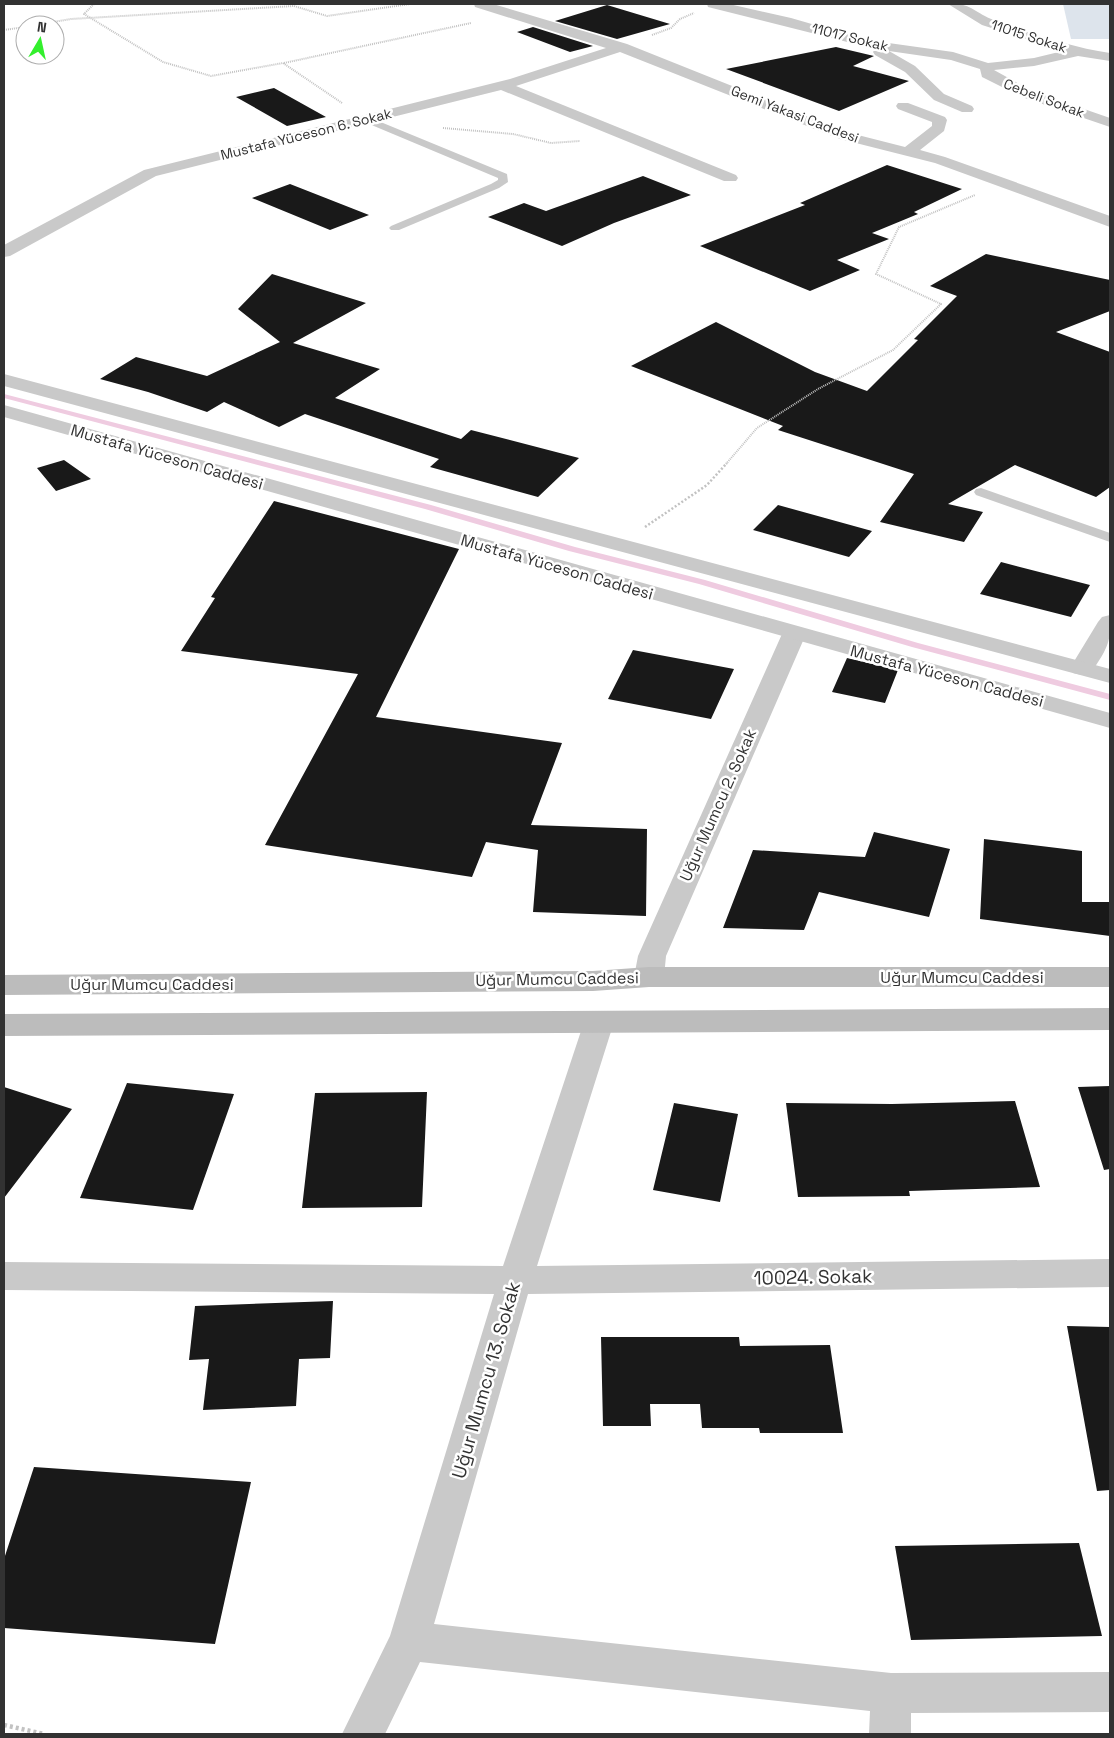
<svg xmlns="http://www.w3.org/2000/svg" width="1114" height="1738" font-family="'Space Grotesk',sans-serif">
<style>
.green{fill:#dde4ec}
.lines{fill:none;stroke-linecap:round;stroke-linejoin:round}
.stream{fill:#efcbe0;fill-rule:evenodd}
.building{fill:#191919}
.path-far2{stroke:#c2c2c2;stroke-width:2;stroke-dasharray:1 1;stroke-linecap:butt}
.path-far1{stroke:#c2c2c2;stroke-width:2.5;stroke-dasharray:2 2;stroke-linecap:butt}
.path{stroke:#c2c2c2;stroke-width:4.5;stroke-dasharray:3 3;stroke-linecap:butt}
.service{fill:#c9c9c9;fill-rule:evenodd}
.minor{fill:#c9c9c9;fill-rule:evenodd}
.tertiary{fill:#c9c9c9;fill-rule:evenodd}
.secondary{fill:#bcbcbc;fill-rule:evenodd}
.labels{text-anchor:middle;dominant-baseline:central;stroke-width:5;stroke-linejoin:round;paint-order:stroke}
.far-street-label{font-size:14px;fill:#323232;stroke:#fff}
.street-label{font-size:16px;fill:#323232;stroke:#fff}
.near-street-label{font-size:19px;fill:#323232;stroke:#fff}
</style>
<rect width="100%" height="100%" fill="#fff"/>
<!-- green -->
<path class="green" d="M1063,4h47v35h-39z"/>
<g class="lines">
<!-- stream -->
<path class="stream" d="M4,394l427,111 144,42 130,33 213,63 192,51v6l-198,-53 -213,-63 -130,-33 -144,-42 -421,-111z"/>
</g>
<!-- building -->
<path class="building" d="M607,5l63,19 -53,15 -62,-18z
M533,27l60,19 -23,6 -53,-20z
M836,47l38,9 -21,10 56,15 -70,30 -113,-42z
M274,88l52,29 -39,9 -51,-29z
M887,165l75,24 -48,23 4,2 -46,19 17,6 -52,21 23,10 -50,21 -110,-45 105,-41 -5,-2z
M643,176l48,19 -77,28 -52,23 -74,-29 36,-14 22,8z
M290,184l79,31 -39,15 -78,-32z
M986,254l124,26v31l-54,21 54,20v135l-14,10 -81,-32 -67,39 35,8 -19,30 -84,-20 34,-48 -136,-44 5,-4 -152,-60 85,-44 99,50 52,19 51,-51 -4,-1 43,-43 -27,-10z
M272,274l94,29 -73,40 87,26 -45,29 126,41 10,-9 108,28 -41,39 -108,-30 9,-8 -134,-45 -26,13 -55,-25 -17,10 -59,-20 -48,-13 36,-22 71,19 73,-34 -42,-33z
M64,460l27,19 -35,12 -19,-23z
M274,501l185,48 -83,168 186,26 -31,82 116,4 -1,87 -113,-4 5,-62 -52,-8 -14,35 -207,-32 93,-171 -177,-23 34,-53 -4,-1z
M778,505l94,26 -23,26 -96,-27z
M1001,562l89,23 -19,32 -91,-23z
M633,650l101,19 -23,50 -103,-20z
M847,658l51,12 -13,33 -53,-11z
M874,832l76,17 -21,68 -110,-25 -15,38 -81,-2 30,-78 112,7z
M984,839l98,12v51h28v34l-130,-17z
M127,1083l107,11 -41,116 -113,-12z
M1110,1086v83l-6,1 -26,-83z
M4,1087l68,22 -68,89z
M427,1092l-5,115 -120,1 13,-115z
M1015,1101l25,86 -131,4 1,5 -112,1 -12,-94 106,1z
M674,1103l64,11 -18,88 -67,-12z
M333,1301l-3,57 -31,1 -3,47 -93,4 6,-51 -20,1 6,-54z
M1067,1326l43,1v163l-13,1z
M601,1337h138l1,9 90,-1 13,88h-83l-1,-5h-57l-2,-24h-50l1,22h-48z
M34,1467l217,15 -36,162 -211,-16v-69z
M1079,1543l23,93 -191,4 -16,-94z"/>
<g class="lines">
<!-- path-far2 -->
<path class="path-far2" d="M94,4l-10,10 79,48 48,14 72,-13 59,40
M35,25l36,-6 223,-13 33,10 83,-12
M4,30l21,-3
M652,35l19,-7 9,-9 14,-6
M284,63l187,-40
M443,128l70,6 38,9 29,-2
M726,464l31,-36 61,-39 75,-39 48,-46 -65,-30 23,-47 76,-32"/>
<!-- path-far1 -->
<path class="path-far1" d="M645,527l62,-42 20,-22"/>
<!-- path -->
<path class="path" d="M4,1725l40,9"/>
<!-- service -->
<path class="service" d="M366,116l141,58 1,8 -9,6 -100,42h-8l-2,-2 2,-2 100,-42 7,-4v-2l-136,-57v-4z
M981,488l129,45v9l-134,-47 -2,-3 2,-3z"/>
<!-- minor -->
<path class="minor" d="M474,4h19l134,40 223,89 55,14 27,-21v-4l-34,-13 -2,-3 2,-3h10l37,14 2,3 -3,11 -24,19 25,7 165,59v11l-175,-64 -95,-24 -220,-87 -104,34 220,89 2,3 -2,3h-12l-223,-91 -345,86 -146,80 -6,1v-12l140,-75 366,-91 96,-31 -131,-41z
M707,4h22l62,14 76,22 86,12 35,11 46,-5 29,-7 -81,-26 -34,-21c23,-2 26,9 46,16 38,14 77,27 116,33v8l-32,-5 -44,10 -40,4 38,21 78,27v9l-88,-30 -40,-20 -2,-8 -29,-9 -62,-9 26,15 29,28 28,12 2,3 -2,3h-10l-28,-12 -29,-28 -30,-17 -2,-3 2,-3 -167,-42z
M1110,615c2,28 -4,35 -19,58l-9,2 -9,-2 -3,-5 28,-46 4,-5z
M794,627l8,2 4,5 -140,322 -2,21 -5,7 -10,3 -10,-3 -5,-7 4,-21 144,-322 4,-5z
M599,1011l11,3 4,8 -77,244 573,-7v28l-582,7 -94,330 457,49 219,-1v40l-199,1v21h-42l1,-23 -450,-49 -35,72h-43l48,-98 104,-342 -490,-4v-28l499,4 81,-244 4,-8z"/>
<!-- tertiary -->
<path class="tertiary" d="M4,374l1106,295v14l-1106,-297z
M4,405l1106,308v15l-1106,-311z"/>
<!-- secondary -->
<path class="secondary" d="M649,967h461v20h-461l-56,4 -589,4v-20l589,-4z
M1110,1008v22l-1106,6v-22z"/>
</g>
<g class="labels">
<!-- far-street labels -->
<g class="far-street-label">
<text transform="translate(1029 36) rotate(18)">11015 Sokak</text>
<text transform="translate(850 37) rotate(14)">11017 Sokak</text>
<text transform="translate(1044 98) rotate(21)">Cebeli Sokak</text>
<text transform="translate(795 114) rotate(21)">Gemi Yakasi Caddesi</text>
<text transform="translate(306 134) rotate(-14)">Mustafa Yüceson 6. Sokak</text>
</g>
<!-- street labels -->
<g class="street-label">
<text transform="translate(167 457) rotate(16)">Mustafa Yüceson Caddesi</text>
<text transform="translate(557 567) rotate(16)">Mustafa Yüceson Caddesi</text>
<text transform="translate(947 676) rotate(15)">Mustafa Yüceson Caddesi</text>
<text transform="translate(718 805) rotate(-66)">Uğur Mumcu 2. Sokak</text>
<text x="962" y="977">Uğur Mumcu Caddesi</text>
<text transform="translate(557 979) rotate(-1)">Uğur Mumcu Caddesi</text>
<text x="152" y="984">Uğur Mumcu Caddesi</text>
</g>
<!-- near-street labels -->
<g class="near-street-label">
<text transform="translate(813 1277) rotate(-1)">10024. Sokak</text>
<text transform="translate(486 1380) rotate(-74)">Uğur Mumcu 13. Sokak</text>
</g>
</g>
<!-- border -->
<rect width="1114" height="1738" fill="none" stroke="#323232" stroke-width="10"/>
<!-- north arrow -->
<g transform="translate(40 40) rotate(9)"><circle r="24" fill="#ffffff" stroke="#adadad"/>
<path d="M0-4L9 19L0 12L-9 19Z" fill="#33ef2d"/>
<text y="-8" font-size="14" font-weight="bold" text-anchor="middle" fill="#323232">N</text>
</g>
</svg>
